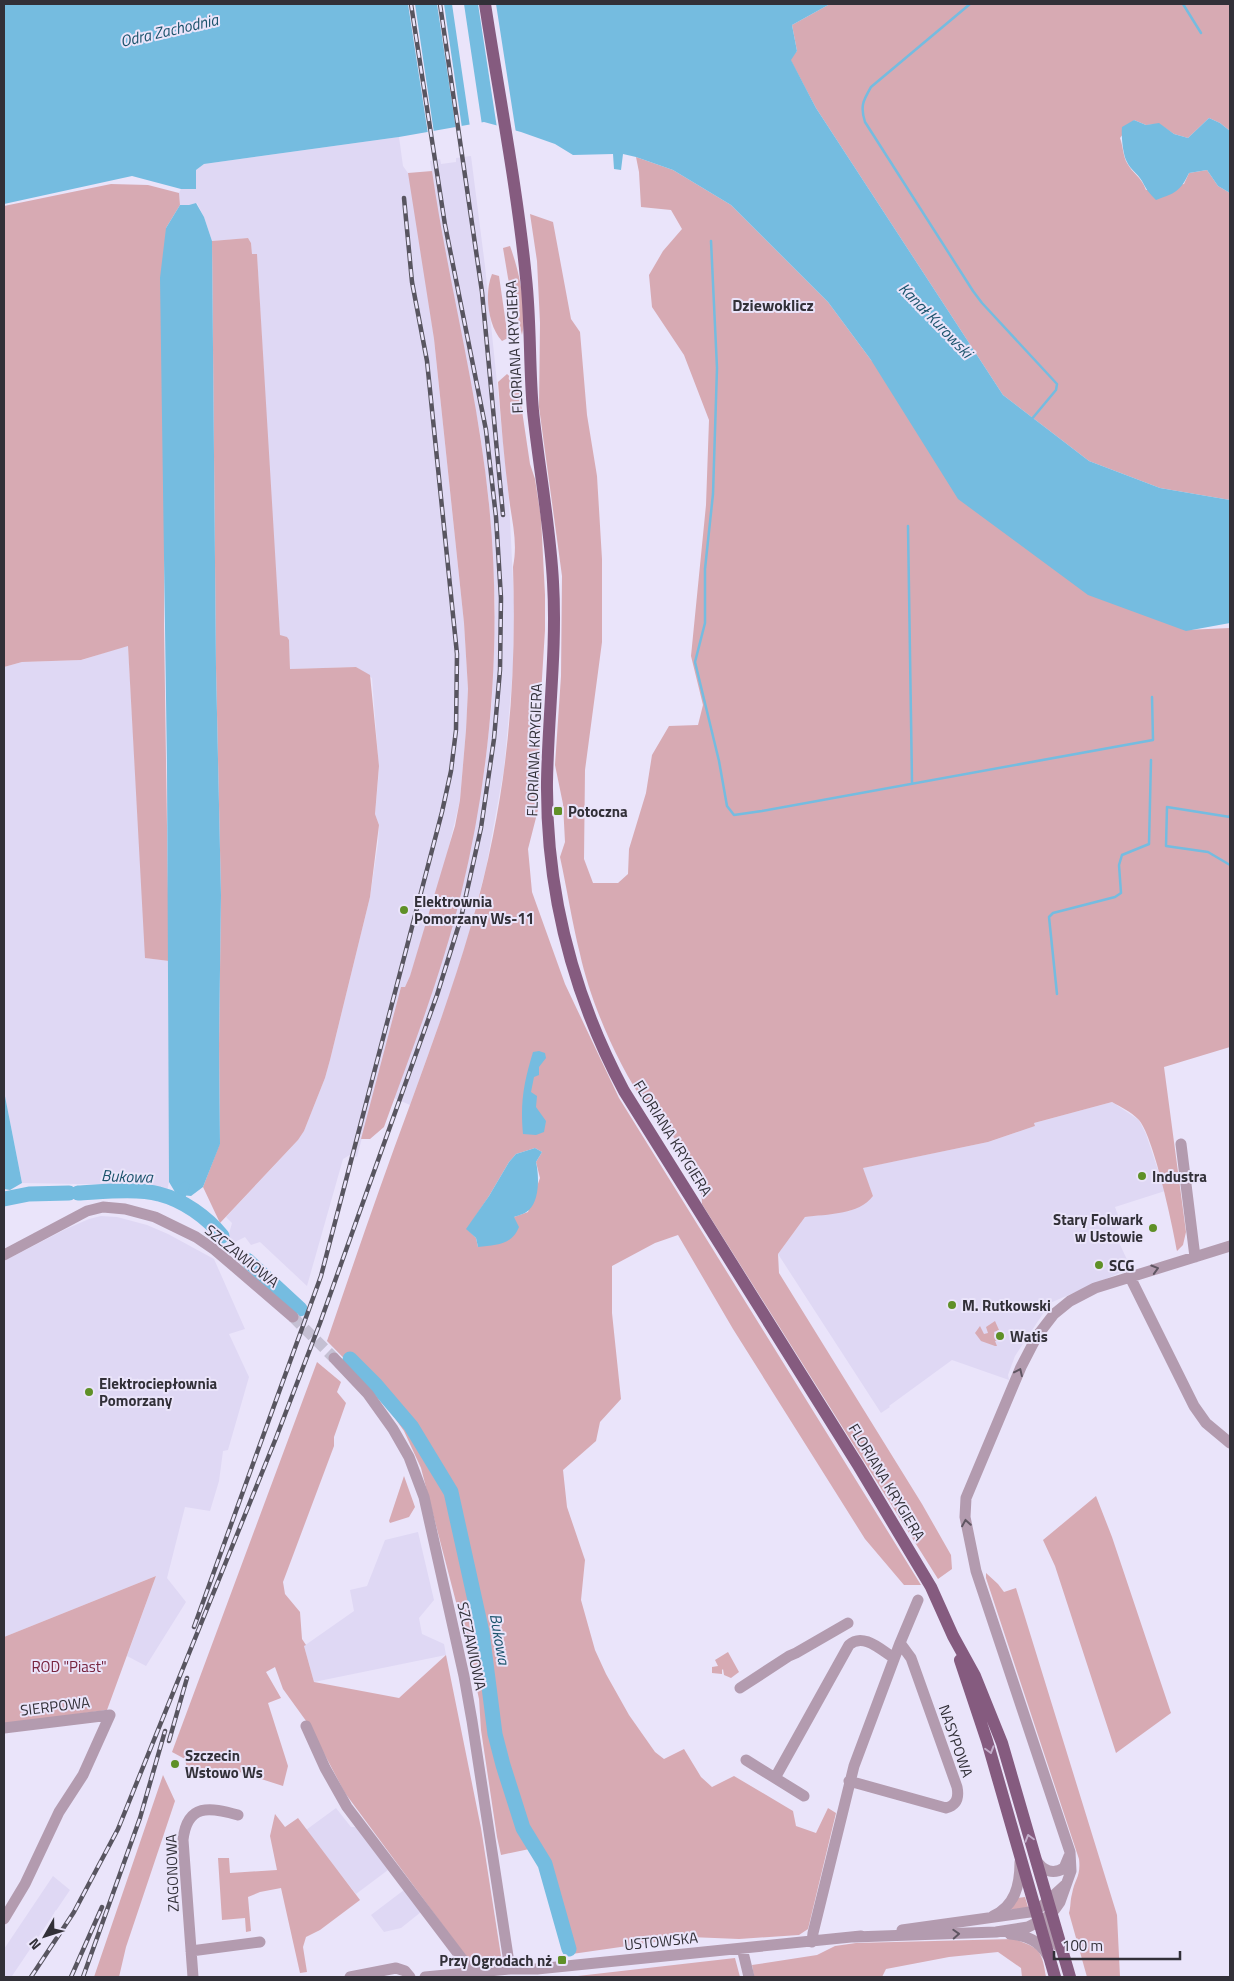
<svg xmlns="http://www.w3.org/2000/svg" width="1234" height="1981" font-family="'Titillium Web',sans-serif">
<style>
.built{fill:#dfd8f4}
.green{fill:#d7aab3;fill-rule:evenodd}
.water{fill:#75bce0}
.pier{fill:#eae4fa}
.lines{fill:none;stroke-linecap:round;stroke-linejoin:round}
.stream{stroke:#75bce0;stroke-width:2.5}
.canal{stroke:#75bce0;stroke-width:9}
.river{stroke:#75bce0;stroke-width:15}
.minor-tunnel{stroke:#c5c0d3;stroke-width:11;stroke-dasharray:11 5.5;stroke-linecap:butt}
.minor{stroke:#b39baf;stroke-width:11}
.major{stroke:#855b7f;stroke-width:12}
.rail-casing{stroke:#585560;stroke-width:4.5}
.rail{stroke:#eae4fa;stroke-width:2.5;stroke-dasharray:8;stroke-linecap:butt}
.oneway{stroke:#5f5562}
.oneway2{stroke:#c2adc9}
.poi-dot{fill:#5f9027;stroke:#eae4fa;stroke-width:2}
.labels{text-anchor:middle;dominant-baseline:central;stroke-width:4;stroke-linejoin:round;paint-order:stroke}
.street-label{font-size:15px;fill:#323038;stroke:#eae4fa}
.poi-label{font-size:15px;font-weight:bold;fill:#323038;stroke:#eae4fa;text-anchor:start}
.park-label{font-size:15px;fill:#76233e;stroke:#eae4fa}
.water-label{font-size:16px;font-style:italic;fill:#1b536c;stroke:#eae4fa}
.neighbourhood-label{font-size:16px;font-weight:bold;fill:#323038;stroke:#eae4fa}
</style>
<rect width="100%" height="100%" fill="#eae4fa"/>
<!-- built -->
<path class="built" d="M399,137l4,29 5,7 3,6 23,160 30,284 4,66 -2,41 -6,70 -15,63 -35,114 -5,10h-4l-44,170 -7,-2 -7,4 -36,127 -47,-44 -9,3 -6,-8 -18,9v-5l5,-18 -6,-6 72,-77 6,-9 21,-53 5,-18 40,-163 8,-54 1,-18 -4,-11 4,-44 -7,-92 -16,-11 -66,2 -1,-29 -9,-5 -4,-44 -19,-336h-5l-1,-12 -3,-5 -36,3 -8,-24 -7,-14 -8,2h-9l-1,-12 2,-4h8l7,-19 8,-6z
M471,156l14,110 24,234 5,102 -1,67 -9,100 -18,99 -17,66 -20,63 -39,108 -16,-7 48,-138 18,-64 8,-34 17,-96 7,-66 3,-98 -6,-100 -9,-69 -38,-191 -12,-81 10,-2 1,5 15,-2v-4z
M128,645l18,313 23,3v221l-2,9 -31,-6 -114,-2 -18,-92v-424l18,-5 60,-2z
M1112,1102l27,18 7,14 19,57 -50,16 7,19 -8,6 17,36 -81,35 -35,53 -7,19 1,5 -57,-20 -63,46 1,1 -9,6 -103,-159 27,-37 45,-6 23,-15 -11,-28 126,-26 47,-16 -1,-3z
M101,1216l16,1 30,8 21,9 46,25 31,70 -16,5 20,43 -21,73 -5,1 -4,30 -9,30 -25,-4 -18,71 19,24 -40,64 -19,-10 29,-80 -152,61v-376l62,-32 23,-10z
M418,1532l16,68 -15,18 3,16 22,10 2,11 -132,27 -10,-36 50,-35 -4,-21 17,-4 18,-46z
M336,1808l15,19h5l32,43 -32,24 -50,-64z
M53,1876l17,14 -58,86 -8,1v-28z
M404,1890l17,22 -20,16 -17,4 -13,-17z"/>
<!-- green -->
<path class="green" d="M830,4h400v127l-10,-8 -11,-5 -21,20 -14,-4 -15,-10 -13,1 -12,-5 -14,18c3,8 3,18 7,25 6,11 14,13 19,27l38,-6 5,-11 18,-3 11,16 12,7v307l-70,-12 -71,-27 -86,-66 -187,-287 -26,-49 7,-8 -5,-26z
M636,157l37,13 58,35 97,97 43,58 315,270 44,-2v419l-66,20 22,165 -3,13 -6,6c-4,-24 -24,-118 -39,-132 -7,-7 -17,-12 -26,-17l-78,21 1,3 -47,16 -125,26 10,28c-14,19 -46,18 -68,21l-27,37 1,19 143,231 29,51 1,14 -14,10 -236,-375c0,-28 -17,-52 -34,-74 -7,-8 -15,-15 -21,-23 -29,-42 -56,-103 -67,-153 -8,-32 -13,-65 -20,-97l5,-15 -2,-38 -8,-39 6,-89 1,-100 -23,-169 1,-84 -3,-62 -7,-47 23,8 18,97 9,13 7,83 10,61 5,83v83l-17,128 -1,89 9,24h25l10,-9 1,-25 17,-56 6,-38 17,-29 29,-1 5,-20 -12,-49 15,-151 3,-85 -25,-65 -32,-48 -3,-32 14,-24 19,-22 -11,-19 -30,-3 -2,-35z
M432,171c16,111 46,221 57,333 13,131 3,262 -28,390 -19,79 -49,156 -77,233l-14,12h-9l40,-152h4l5,-11 45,-150 5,-26 6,-70 2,-41 -4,-66 -30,-284 -26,-166z
M111,184l37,1 31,8 1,12 -14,23 -2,396 5,337 -24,-3 -17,-312 -47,14 -59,2 -18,5v-461z
M248,238l3,5 1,11h5l23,381 7,2 2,3 1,29 66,-2 14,8 9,91 -4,48 4,11 -9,72 -40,163 -5,18 -21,53 -6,9 -78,83 -17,-36 17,-44 -1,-98 2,-150 -5,-227 -4,-427z
M510,246c9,25 18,63 12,89l-14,-57 -5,-30z
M492,274l7,2 9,62 -6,3c-14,-15 -18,-48 -10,-67z
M507,374l11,10 12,80 5,15 6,39 4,77v35l-5,80 -1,96 -11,43 4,43 33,92 54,114 302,487h-17l-39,-46 -132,-210 -55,-94 -23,8 -43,23v47l9,86 -21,23 -4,19 -33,29 4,37 18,53 -4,40 14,50 11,24 23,41 26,37 9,7 20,-10 17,28 11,10 22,-11 59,35 3,15 20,7 12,-25 8,5 -28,116 -9,6 -60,4 -49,-2 -118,17 -24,-91 -9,-16 -38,8 -4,-18 -16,-107 -2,-31 -12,-55 -46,-176 -17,-37 -30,-42 -47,-48c27,-79 54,-158 83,-236 32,-88 65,-177 83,-269 18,-89 23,-179 20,-269 5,-25 -1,-45 -4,-69 -5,-38 -8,-77 -11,-116zM535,1148l7,4 -6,10 4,16 -12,34 -14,5 -36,30 -2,-9 -9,-9 22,-33 20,-34 7,-8z
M995,1321l4,9 -5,2 3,9h-2l2,5h-2l-14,-5 -6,-8 5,-7 4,8 4,-1 -2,-6z
M317,1362l24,20 -4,10 9,11 -12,34v9l-51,136 2,12 15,18 2,27 4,6 -2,1 10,36 85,16 47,-43 35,173 20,128c-11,13 -17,9 -31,6l-125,-169 -36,-68 -26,-36 -8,-22 -9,5 15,26 -13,5 20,63 -5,20 -53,-17h-43l-2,-10 -13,-7z
M404,1476l11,31 -6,10 -19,6 -1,-2z
M1096,1496l16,41 59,176 -55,40 -61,-187 -12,-26z
M986,1573l12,11 6,8 12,-4 101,327 3,62h-33l-18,-64c2,-7 1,-12 3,-19 3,-16 9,-17 7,-35l-93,-281z
M156,1576l-49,134 -103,14v-87z
M728,1652l11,20 -8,6 -7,-3 -1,-6 -1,1v4l-10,-1v-6l6,-1 -3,-6z
M163,1775l12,26 -49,146 -7,30h-25z
M275,1814l10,13 13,-9 62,82 -40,30 -14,7 -3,10 4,25 -7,1 -19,-85 -21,4 -12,5 3,34 -5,1 -1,-14 -23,2 -4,-62h11l1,15 47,-3 -7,-34z
M1025,1897l3,10 -6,3 -13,-1 8,-11z
M1013,1939c26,8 29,11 33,38h-24l-1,-9 -23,-16 -49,5 -63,12 -4,8h-128l-2,-12 65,-10 18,-9 21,-3z
M735,1958l5,19h-171z"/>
<!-- water -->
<path class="water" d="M4,4h826l-38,21 5,26 -6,9 25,48 187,287 86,66 71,27 70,12v123l-44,8 -98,-36 -130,-96 -87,-139 -43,-58 -97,-97 -58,-35 -37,-13 -13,-3 -2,16 -7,-1 -1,-15 -40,1 -18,-11 -34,-12 -37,-10 -85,15 -195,27 -8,6v19h-15l-49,-13 -128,28z
M1209,118l11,5 10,8v62l-12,-7 -11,-16 -18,3c-9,19 -14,20 -33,27 -7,-7 -10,-11 -14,-19 -4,-7 -12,-12 -15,-19 -4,-6 -6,-27 -5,-35l12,-7 12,5 13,-2 15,11 14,4z
M196,203l8,14 8,24 4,427 5,227 -2,150 1,99 -17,43 -12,9 -10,-1 -6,-3 -6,-10 -2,-415 -7,-489 6,-50 14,-23h9z
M539,1051l6,2 1,5 -7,9v8l-5,2 -3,15 6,4 -1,11 10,14 -2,11 -8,3 -13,-1c-3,-32 1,-52 10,-82z
M4,1091l18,92 -12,7 -6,-1z
M535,1148l7,4 -6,10c3,13 4,37 -7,48 -4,4 -10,5 -15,7l5,10c-7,18 -23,18 -41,20l-2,-9 -10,-9 23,-33 20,-34 7,-8z"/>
<!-- pier -->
<path class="pier" d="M408,4h7l19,129 -6,1z
M437,4h7l18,124 -6,1z
M452,4h12l18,121 -12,2z
M478,4h18l20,129 -19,-5z"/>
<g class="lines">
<!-- stream -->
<path class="stream" d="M970,4l-99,83c-8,14 -11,19 -6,35l108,169 9,12 75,81 -1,6 -25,30
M1183,4l18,29
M711,241l6,127 -4,126 -8,75v54l-10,39 24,99 8,45 7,9 28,-4 391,-71 -1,-43
M908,526l4,256
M1230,815v2l-63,-10 -1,39 42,6 22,13
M1057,994l-8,-77 4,-4 62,-16 6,-4 -2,-28 3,-10 27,-11 2,-84"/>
<!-- canal -->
<path class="canal" d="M179,1202l6,-16"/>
<!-- river -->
<path class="river" d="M78,1193c22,-1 60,-5 81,1 24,6 48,23 63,42
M4,1199l25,-5 40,-1
M247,1260l53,49
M350,1359l26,26 35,41 40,66 31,140 13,102 8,31 20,63 22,36 24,85"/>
<!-- minor-tunnel -->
<path class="minor-tunnel" d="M293,1317l41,41"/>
<!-- minor -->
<path class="minor" d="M1181,1144l14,113
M4,1255l83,-44 16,-4 22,2 30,8 41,20 19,13 78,67
M1130,1277l64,129 12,17 24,20
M334,1358l34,36 25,35 16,28 15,40 40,179 8,45 38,248
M740,1688l49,-32 7,-3 52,-30
M306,1726l19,42 22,39 125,165
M4,1728l106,-13
M746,1760l58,36
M775,1778l74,-133c14,-13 32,5 45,13
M849,1781l97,27c11,-3 13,-11 11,-21l-46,-129 -11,-15
M1036,1860c7,11 17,15 28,8l5,-12
M993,1916c22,-10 27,-31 27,-54
M1037,1917l11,12 10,17
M4,1919l21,-35 34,-72 24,-37 27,-60
M902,1930l128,-18 12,-6 23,-21
M1010,1934c17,2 29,6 38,22
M854,1937l142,-5 32,-5 18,-9 9,-9 5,-7 11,-31 -1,-19 -94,-281 -11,-54 1,-19 55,-131 16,-31 17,-22 16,-13 25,-13 135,-42
M812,1942l1,-9 41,-167 46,-123 18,-43
M742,1948l7,29
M191,1951l69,-9
M193,1977l-10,-137c4,-37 27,-33 55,-25
M350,1977l46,-9 9,3 5,6
M425,1977l85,-8h27l324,-33"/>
<!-- major -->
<path class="major" d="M485,4c14,91 32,183 41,274 5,45 3,89 7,133 6,58 17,114 20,171 4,67 -5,134 -6,200 -1,109 26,213 77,309l234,374 73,122 22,49 22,40 27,67 68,234
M960,1660l27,81 68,236"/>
<defs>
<path id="rail" d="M440,4l42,288 21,223
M194,1627l127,-351 121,-464 9,-41 5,-41 1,-76 -30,-293 -15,-79 -8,-84
M169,1741l18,-63
M31,1977l43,-65 44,-83 158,-391 44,-115 117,-328 24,-77 20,-90 13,-89 6,-69 1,-72 -5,-81 -10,-87 -41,-205 -34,-221
M71,1977l31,-70
M83,1977l57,-159 25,-87"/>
</defs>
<!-- rail casing -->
<use href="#rail" class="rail-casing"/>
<!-- rail -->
<use href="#rail" class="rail"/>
</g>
<!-- one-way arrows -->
<defs><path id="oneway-chevron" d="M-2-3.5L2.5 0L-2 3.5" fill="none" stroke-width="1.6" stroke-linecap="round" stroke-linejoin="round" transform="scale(1.25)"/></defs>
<g class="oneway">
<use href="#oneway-chevron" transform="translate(1155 1269) rotate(-17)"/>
<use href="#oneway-chevron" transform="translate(1019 1372) rotate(-65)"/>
<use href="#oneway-chevron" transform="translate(966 1523) rotate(-99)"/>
<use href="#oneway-chevron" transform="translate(956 1934) rotate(-3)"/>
</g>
<g class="oneway2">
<use href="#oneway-chevron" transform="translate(990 1750) rotate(74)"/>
<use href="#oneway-chevron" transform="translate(1029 1838) rotate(-106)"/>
</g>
<!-- markers -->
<g class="poi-dot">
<rect x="553" y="806" width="10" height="10" rx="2.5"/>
<circle cx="404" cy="910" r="5"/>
<circle cx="1142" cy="1176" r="5"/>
<circle cx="1153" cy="1228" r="5"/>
<circle cx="1099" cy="1265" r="5"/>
<circle cx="952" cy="1305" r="5"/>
<circle cx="1000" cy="1336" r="5"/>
<circle cx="89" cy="1392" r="5"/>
<circle cx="175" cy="1764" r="5"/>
<rect x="557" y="1955" width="10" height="10" rx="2.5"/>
</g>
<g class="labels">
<!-- street labels -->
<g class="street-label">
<text transform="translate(514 347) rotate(-93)">FLORIANA KRYGIERA</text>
<text transform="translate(534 750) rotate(-88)">FLORIANA KRYGIERA</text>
<text transform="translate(673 1138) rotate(58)">FLORIANA KRYGIERA</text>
<text transform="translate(242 1256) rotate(39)">SZCZAWIOWA</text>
<text transform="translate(887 1482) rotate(59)">FLORIANA KRYGIERA</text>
<text transform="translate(472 1646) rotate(78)">SZCZAWIOWA</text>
<text transform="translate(55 1706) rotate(-7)">SIERPOWA</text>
<text transform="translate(956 1741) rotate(71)">NASYPOWA</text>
<text transform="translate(172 1873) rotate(-92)">ZAGONOWA</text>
<text transform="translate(661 1941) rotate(-6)">USTOWSKA</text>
</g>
<!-- poi labels -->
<g class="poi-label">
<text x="568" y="811">Potoczna</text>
<text x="414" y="901">Elektrownia<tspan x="414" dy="17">Pomorzany Ws-11</tspan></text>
<text x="1152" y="1176">Industra</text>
<text x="1143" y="1219" text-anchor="end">Stary Folwark<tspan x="1143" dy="17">w Ustowie</tspan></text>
<text x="1109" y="1265">SCG</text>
<text x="962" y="1305">M. Rutkowski</text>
<text x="1010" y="1336">Watis</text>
<text x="99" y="1383">Elektrociepłownia<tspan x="99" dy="17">Pomorzany</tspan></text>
<text x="185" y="1755">Szczecin<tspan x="185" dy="17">Wstowo Ws</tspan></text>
<text x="552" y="1960" text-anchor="end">Przy Ogrodach nż</text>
</g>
<!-- park labels -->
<g class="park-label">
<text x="69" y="1666">ROD "Piast"</text>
</g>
<!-- water labels -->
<g class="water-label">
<text transform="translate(169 30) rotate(-13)">Odra Zachodnia</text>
<text transform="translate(936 320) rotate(46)">Kanał Kurowski</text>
<text transform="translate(127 1176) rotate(2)">Bukowa</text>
<text transform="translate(500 1639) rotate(80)">Bukowa</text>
</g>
<!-- neighbourhood labels -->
<g class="neighbourhood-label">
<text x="773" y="305">Dziewoklicz</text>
</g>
</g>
<!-- border -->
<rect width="1234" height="1981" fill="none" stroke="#323038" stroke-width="10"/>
<!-- north arrow -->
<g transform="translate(45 1936) rotate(231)" stroke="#eae4fa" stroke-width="4" paint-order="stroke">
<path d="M0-4L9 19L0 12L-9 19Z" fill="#323038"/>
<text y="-8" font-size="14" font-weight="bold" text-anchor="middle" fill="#323038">N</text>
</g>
<!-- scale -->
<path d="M1054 1951v8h126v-8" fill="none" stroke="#323038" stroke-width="2.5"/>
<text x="1062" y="1951" font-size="15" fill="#323038" stroke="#eae4fa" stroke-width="4" paint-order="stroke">100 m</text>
</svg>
